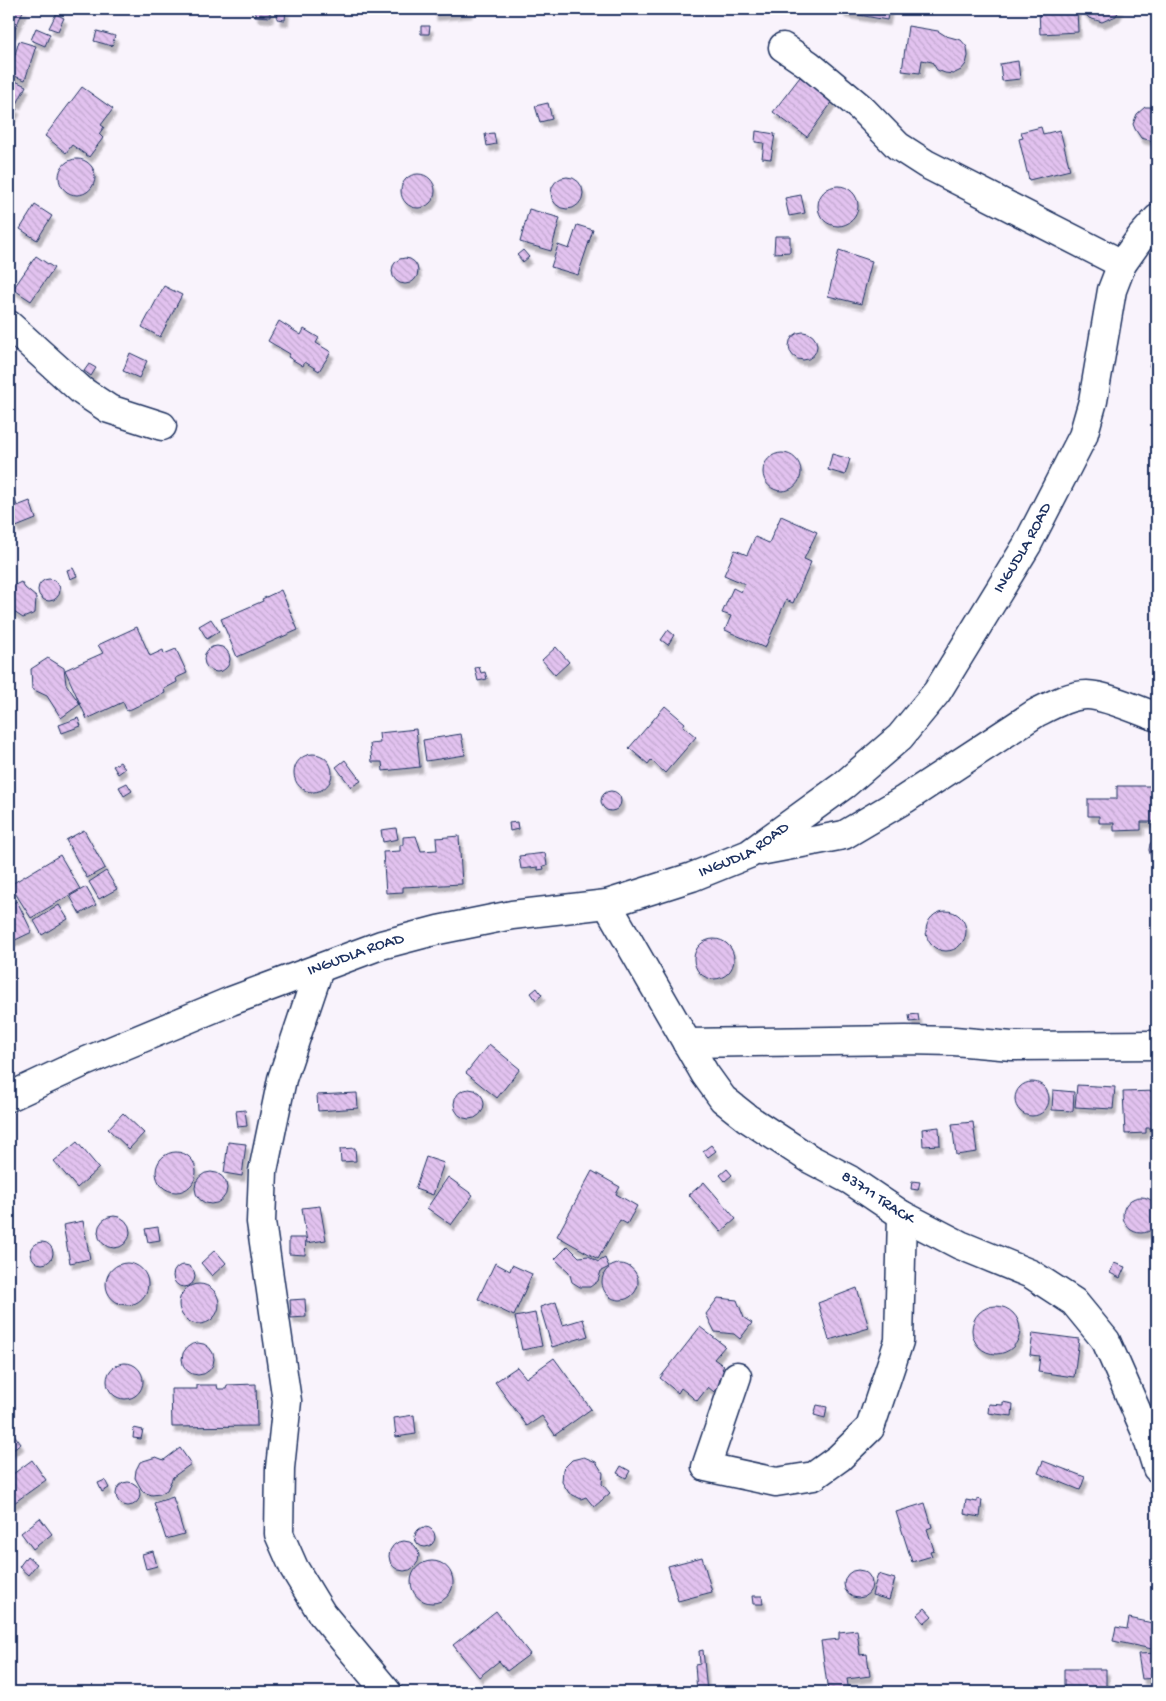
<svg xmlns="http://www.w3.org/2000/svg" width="1166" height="1701" font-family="'Gochi Hand',sans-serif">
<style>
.building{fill:url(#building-back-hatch);stroke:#1b2f5e;filter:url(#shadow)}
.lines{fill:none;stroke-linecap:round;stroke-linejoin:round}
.minor-casing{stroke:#1b2f5e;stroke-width:31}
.minor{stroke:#fff;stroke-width:28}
.labels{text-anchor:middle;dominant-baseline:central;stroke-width:4.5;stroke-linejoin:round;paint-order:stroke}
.street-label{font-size:16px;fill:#1b2f5e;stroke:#fff}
</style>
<defs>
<pattern id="building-back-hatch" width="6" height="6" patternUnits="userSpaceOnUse" patternTransform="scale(1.25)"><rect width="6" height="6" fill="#e2c2ef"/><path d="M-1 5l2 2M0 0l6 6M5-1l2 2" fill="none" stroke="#c1a7cf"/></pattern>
<filter id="shadow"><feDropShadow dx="3" dy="5.5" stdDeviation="1" flood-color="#0004"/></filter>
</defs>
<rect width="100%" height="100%" fill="#f9f3fc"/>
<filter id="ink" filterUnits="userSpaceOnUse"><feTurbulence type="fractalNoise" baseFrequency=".02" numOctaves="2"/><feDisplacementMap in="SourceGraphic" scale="10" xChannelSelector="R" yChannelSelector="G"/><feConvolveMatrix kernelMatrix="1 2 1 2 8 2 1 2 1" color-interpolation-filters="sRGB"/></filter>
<g filter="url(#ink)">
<!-- building -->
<path class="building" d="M9,9h15l-11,24 -4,-2z
M255,9h15v8l-15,-1z
M434,9h35v3l-35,3z
M842,9h47l-2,11 -45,-8z
M1039,9h38l1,23 -38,2z
M1081,9h39l-4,7 -14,6 -13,-4z
M278,10l8,1 -1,9 -8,-1z
M56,14l8,4 -6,13 -9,-3z
M421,26h9l-1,8h-8z
M908,26l30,5 8,5 15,4 6,7 1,9 -2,8 -5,6 -8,4 -8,-1 -8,-3 -5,-8 -10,-2 -2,13 -18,-2z
M36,28l14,6 -5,12 -14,-6z
M97,31l18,5 -3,10 -18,-5z
M19,41l17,5 -11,34 -16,-6z
M1018,61l2,18 -18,2 -2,-17z
M800,77l33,24 -26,36 -34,-25z
M11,79l15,7 -9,18 -8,-4v-16z
M82,87l31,22 -12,16 3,2 -5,7 4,4 -14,19 -17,-12 -6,8 -21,-17z
M548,103l4,16 -12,3 -5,-16z
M9,104l8,5 -8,12z
M1145,107h12v32l-4,2 -12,-3 -6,-9 -2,-5 4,-10z
M1041,127l2,7 17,-4 10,40 -41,10 -10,-41 4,-1 -2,-6z
M756,131l19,3 -4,25 -9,-1 2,-15 -9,-1z
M494,133l2,11 -9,2 -2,-12z
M59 177a18 18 0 1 1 36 0a18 18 0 1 1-36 0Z
M401 191a17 17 0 1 1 34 0a17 17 0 1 1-34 0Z
M551 193a16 16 0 1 1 32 0a16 16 0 1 1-32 0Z
M818 206a20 20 0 1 1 40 0a20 20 0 1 1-40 0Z
M801,195l4,18 -16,3 -4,-18z
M35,205l17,11 -15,24 -17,-11z
M529,209l31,9 -9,33 -31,-9z
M577,225l16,5 -15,45 -27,-8 7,-22 11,4z
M775,236h15v16l-16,1z
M523,250l6,7 -6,5 -6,-7z
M839,250l33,11 -11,43 -33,-8z
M36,256l18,12 -23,33 -18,-12z
M392 271a13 13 0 1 1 26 0a13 13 0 1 1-26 0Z
M164,286l18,9 -22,42 -18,-10z
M279,321l22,14 3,-6 15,9 -3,5 15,9 -12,19 -14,-9 -2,4 -15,-9 2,-3 -22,-13z
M789 346a14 14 0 1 1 28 0a14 14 0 1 1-28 0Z
M1156,350h1v20l-8,-4z
M130,353l17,8 -8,17 -16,-7z
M89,364l7,4 -5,8 -7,-5z
M763 472a19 19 0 1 1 38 0a19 19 0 1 1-38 0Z
M832,454l18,5 -5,16 -17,-5z
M15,500l2,6 13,-5 6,18 -20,8 -7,-18v-7z
M781,516l36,16 -13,27 7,3 -18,41 -7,-3 -21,48 -40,-18 6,-14 -9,-3 11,-25 8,4 4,-8 -21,-9 11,-25 12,5 8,-18 14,6z
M73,568l4,8 -7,3 -3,-9z
M38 590a11 11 0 1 1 22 0a11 11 0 1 1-22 0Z
M21,582l4,6 11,9 -1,16 -12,5 -12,-8 -2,-17v-5z
M281,590l17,40 -61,27 -16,-38 42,-18 -1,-2z
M211,619l8,12 -12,8 -8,-13z
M137,627l13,29 13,-6 1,4 12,-5 11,24 -11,5 1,4 -13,7 1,4 -38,18 -4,-9 -36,17 -22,-49 38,-17 -5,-8z
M668,630l6,5 -6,10 -7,-5z
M204 659a13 13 0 1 1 26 0a13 13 0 1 1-26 0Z
M556,647l13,15 -14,13 -13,-15z
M48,658l16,10 2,16 14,20 -19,14 -14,-22 -15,-7 -1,-20z
M479,667l2,6 4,-1 2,7 -9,2 -3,-13z
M665,706l20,17 -2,3 13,11 -31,36 -14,-13 -3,4 -19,-16z
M78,718l3,8 -19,7 -3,-8z
M416,729l4,38 -37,4 -1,-9h-10l-2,-18 10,-1 -1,-10z
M461,734l4,21 -39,6 -3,-21z
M294 773a19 19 0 1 1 38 0a19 19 0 1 1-38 0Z
M345,760l16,21 -10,6 -15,-20z
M120,762l5,7 -7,5 -5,-8z
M127,783l5,8 -8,5 -5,-9z
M1117,786h40v36h-16v8l-27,1v-8h-15v-7h-11v-17h29z
M601 801a10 10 0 1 1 20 0a10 10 0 1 1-20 0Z
M517,822l1,7 -8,2 -1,-8z
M396,828l2,11 -15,3 -2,-12z
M84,830l21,38 -18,10 -21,-38z
M1157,835v33l-4,-4 -4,-14 1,-6z
M416,836l5,15 16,-1 -1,-12 23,-2 3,48 -59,3v5l-17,1 -3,-41 17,-1v-6h3v-8z
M545,853l2,12 -4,1 1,3 -6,1v-3l-17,2 -2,-13z
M60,855l20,34 -49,29 -21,-33z
M106,871l11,18 -18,10 -10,-17z
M86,887l10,18 -16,9 -10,-18z
M17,901l15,31 -23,11v-38z
M59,905l9,14 -26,16 -8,-14z
M926 931a20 20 0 1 1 40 0a20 20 0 1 1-40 0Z
M694 959a20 20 0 1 1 40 0a20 20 0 1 1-40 0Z
M537,988l5,7 -6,5 -5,-7z
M918,1014l1,7 -9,1 -1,-7z
M489,1044l31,25 -23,29 -31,-25z
M1015 1099a17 17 0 1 1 34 0a17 17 0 1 1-34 0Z
M1077,1085l38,2 -2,22 -38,-2z
M454 1104a15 15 0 1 1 30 0a15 15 0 1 1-30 0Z
M1053,1090l21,2 -1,19 -21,-1z
M1157,1091v37h-11v5l-21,1 -2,-42z
M357,1093l1,15 -40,3 -1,-16z
M245,1110l2,16 -9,1 -2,-16z
M123,1113l21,20 -15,16 -21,-20z
M973,1122l4,30 -21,3 -4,-31z
M939,1127l1,18 -17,1 -1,-17z
M77,1142l22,26 -22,20 -23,-27z
M228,1142l18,2 -4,32 -18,-3z
M711,1145l5,6 -8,6 -5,-6z
M355,1148l1,13 -15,1 -1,-13z
M156 1172a20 20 0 1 1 40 0a20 20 0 1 1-40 0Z
M426,1157l18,6 -11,32 -18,-6z
M727,1169l5,6 -7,6 -5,-6z
M592,1171l28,16 -4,7 21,12 -10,18 -7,-4 -22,39 -41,-23z
M195 1188a16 16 0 1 1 32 0a16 16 0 1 1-32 0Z
M448,1177l25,18 -22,30 -24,-17z
M912,1181l8,1 -2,8 -7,-1z
M704,1182l32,37 -15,13 -32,-37z
M1123 1215a18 18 0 1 1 36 0a18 18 0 1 1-36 0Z
M320,1206l6,34 -19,3 -5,-35z
M98 1232a16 16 0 1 1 32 0a16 16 0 1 1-32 0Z
M83,1221l7,38 -20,4 -7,-38z
M158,1227l2,13 -12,2 -3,-13z
M289,1238h17l-1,17 -16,-1z
M31 1253a11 11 0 1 1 22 0a11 11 0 1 1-22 0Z
M568,1246l11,11 10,-1 9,6 7,-4 4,9 -8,4 -3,10 -8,6h-10l-8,-5 -3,-10 -14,-13z
M215,1250l11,13 -14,13 -11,-13z
M106 1284a21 21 0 1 1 42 0a21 21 0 1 1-42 0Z
M495,1263l15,8 2,-6 20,9 -18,42 -36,-17z
M1114,1263l11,4 -5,11 -10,-5z
M602 1282a18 18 0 1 1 36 0a18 18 0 1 1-36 0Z
M173 1276a11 11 0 1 1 22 0a11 11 0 1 1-22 0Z
M179 1304a20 20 0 1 1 40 0a20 20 0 1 1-40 0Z
M857,1288l12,40 -40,12 -11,-37z
M718,1298l19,2 7,18 8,5 -12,16 -6,-5 -19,-2 -9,-18z
M305,1299l1,18 -15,1 -1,-18z
M556,1302l7,23 20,-6 5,17 -36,11 -12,-40z
M972 1330a24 24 0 1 1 48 0a24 24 0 1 1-48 0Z
M535,1313l7,33 -20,4 -7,-33z
M700,1327l25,19 -11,13 10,7 -2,3 6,5 -14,18 -6,-5 -11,14 -16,-13 -3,5 -18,-15z
M1033,1333l46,6 -5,38 -36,-5 2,-16 -10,-1z
M182 1359a16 16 0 1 1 32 0a16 16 0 1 1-32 0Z
M554,1358l37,51 -36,26 -13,-19 -15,10 -32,-44 22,-15 9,11z
M107 1381a18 18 0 1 1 36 0a18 18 0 1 1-36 0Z
M256,1384l1,42 -85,1 -1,-38h26v-4h20l1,4h8l1,-4z
M1003,1402l10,2 -1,12 -24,-3 1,-9 14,1z
M817,1405l10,2 -2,11 -11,-3z
M414,1415l2,19 -20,3 -2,-19z
M9,1428l12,16 -12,9z
M134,1428l9,2 -2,9 -8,-1z
M180,1448l11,16 -18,13 -6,13 -7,4 -8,1 -9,-3 -8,-14 1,-8 4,-8 16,-5 8,3z
M584,1457l12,5 7,11 -1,11 8,9 -16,14 -8,-10 -5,2 -12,-6 -7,-11 1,-13 9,-9z
M32,1460l14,20 -35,25 -2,-3v-25z
M1043,1461l42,16 -5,13 -42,-17z
M621,1466l9,5 -4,7 -9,-5z
M105,1480l4,8 -7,4 -4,-9z
M116 1494a12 12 0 1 1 24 0a12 12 0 1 1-24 0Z
M173,1497l11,37 -18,5 -12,-36z
M977,1499l5,1 -2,17 -16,-3 2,-14 11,2z
M925,1503l7,24 -5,2 7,21 -4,1 2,5 -20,6 -16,-50z
M40,1518l12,16 -19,15 -12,-16z
M415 1537a10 10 0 1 1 20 0a10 10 0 1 1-20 0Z
M389 1556a15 15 0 1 1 30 0a15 15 0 1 1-30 0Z
M153,1551l4,15 -11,3 -4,-15z
M27,1556l10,8 -9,11 -9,-8z
M702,1557l10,35 -34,9 -10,-35z
M411 1582a21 21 0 1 1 42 0a21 21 0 1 1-42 0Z
M844 1584a14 14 0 1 1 28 0a14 14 0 1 1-28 0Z
M878,1574l17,5 -6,21 -17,-5z
M752,1596h10l1,8h-10z
M925,1608l7,8 -8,7 -7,-8z
M496,1611l34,43 -23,17 -8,-10 -20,16 -26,-32z
M1129,1618l28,6v26l-44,-9 3,-14 11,2z
M857,1630l3,25 7,-1 3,22 -23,3 2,13h-21l-7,-51 18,-2v-7z
M703,1650l4,42h-10l-2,-27 5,-1 -1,-13z
M1157,1653v25l-15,1 -4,-25z
M1064,1669h42v23h-42z"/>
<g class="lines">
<defs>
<g id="minor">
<path d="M783,47l25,17 53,44 37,38 28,18 196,100"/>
<path d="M9,325l73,66 27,18 53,17"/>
<path d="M760,851l84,-16 61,-36 131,-86c16,-8 34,-18 51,-18 17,0 53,16 70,22"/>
<path id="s1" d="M607,904l98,170 18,25 24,19 63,41 40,21 52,35 58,30 71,29 43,28 32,39 39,89 12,38"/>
<path d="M319,969l-37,110 -19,92 -2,51 26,179 -7,67 -1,66 15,34 28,46 65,78"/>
<path d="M687,1043l219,-3 48,1 58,5 145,-1"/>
<path id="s2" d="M9,1097l73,-34 149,-62 150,-56 57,-15 74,-15 95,-11 85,-27 57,-23 95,-69 56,-48 37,-45 90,-147 56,-109 10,-35 19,-111 10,-26 19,-27 16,-18"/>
<path d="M737,1376l-31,91 70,15 38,-6 25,-18 31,-30 29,-87 3,-126"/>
</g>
</defs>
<!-- minor casing -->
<use href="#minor" class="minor-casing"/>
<!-- minor -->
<use href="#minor" class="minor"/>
</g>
</g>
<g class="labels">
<!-- street labels -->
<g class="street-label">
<text stroke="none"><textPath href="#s2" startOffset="1200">INGUDLA ROAD</textPath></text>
<text stroke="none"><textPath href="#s2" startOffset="780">INGUDLA ROAD</textPath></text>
<text stroke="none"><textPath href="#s2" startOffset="375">INGUDLA ROAD</textPath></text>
<text stroke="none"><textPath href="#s1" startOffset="411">83711 TRACK</textPath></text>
</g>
</g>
<!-- margin -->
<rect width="1166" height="1701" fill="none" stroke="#fff" stroke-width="30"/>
<rect x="15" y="15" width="1136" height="1671" fill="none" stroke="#1b2f5e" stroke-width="2" filter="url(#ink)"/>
</svg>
